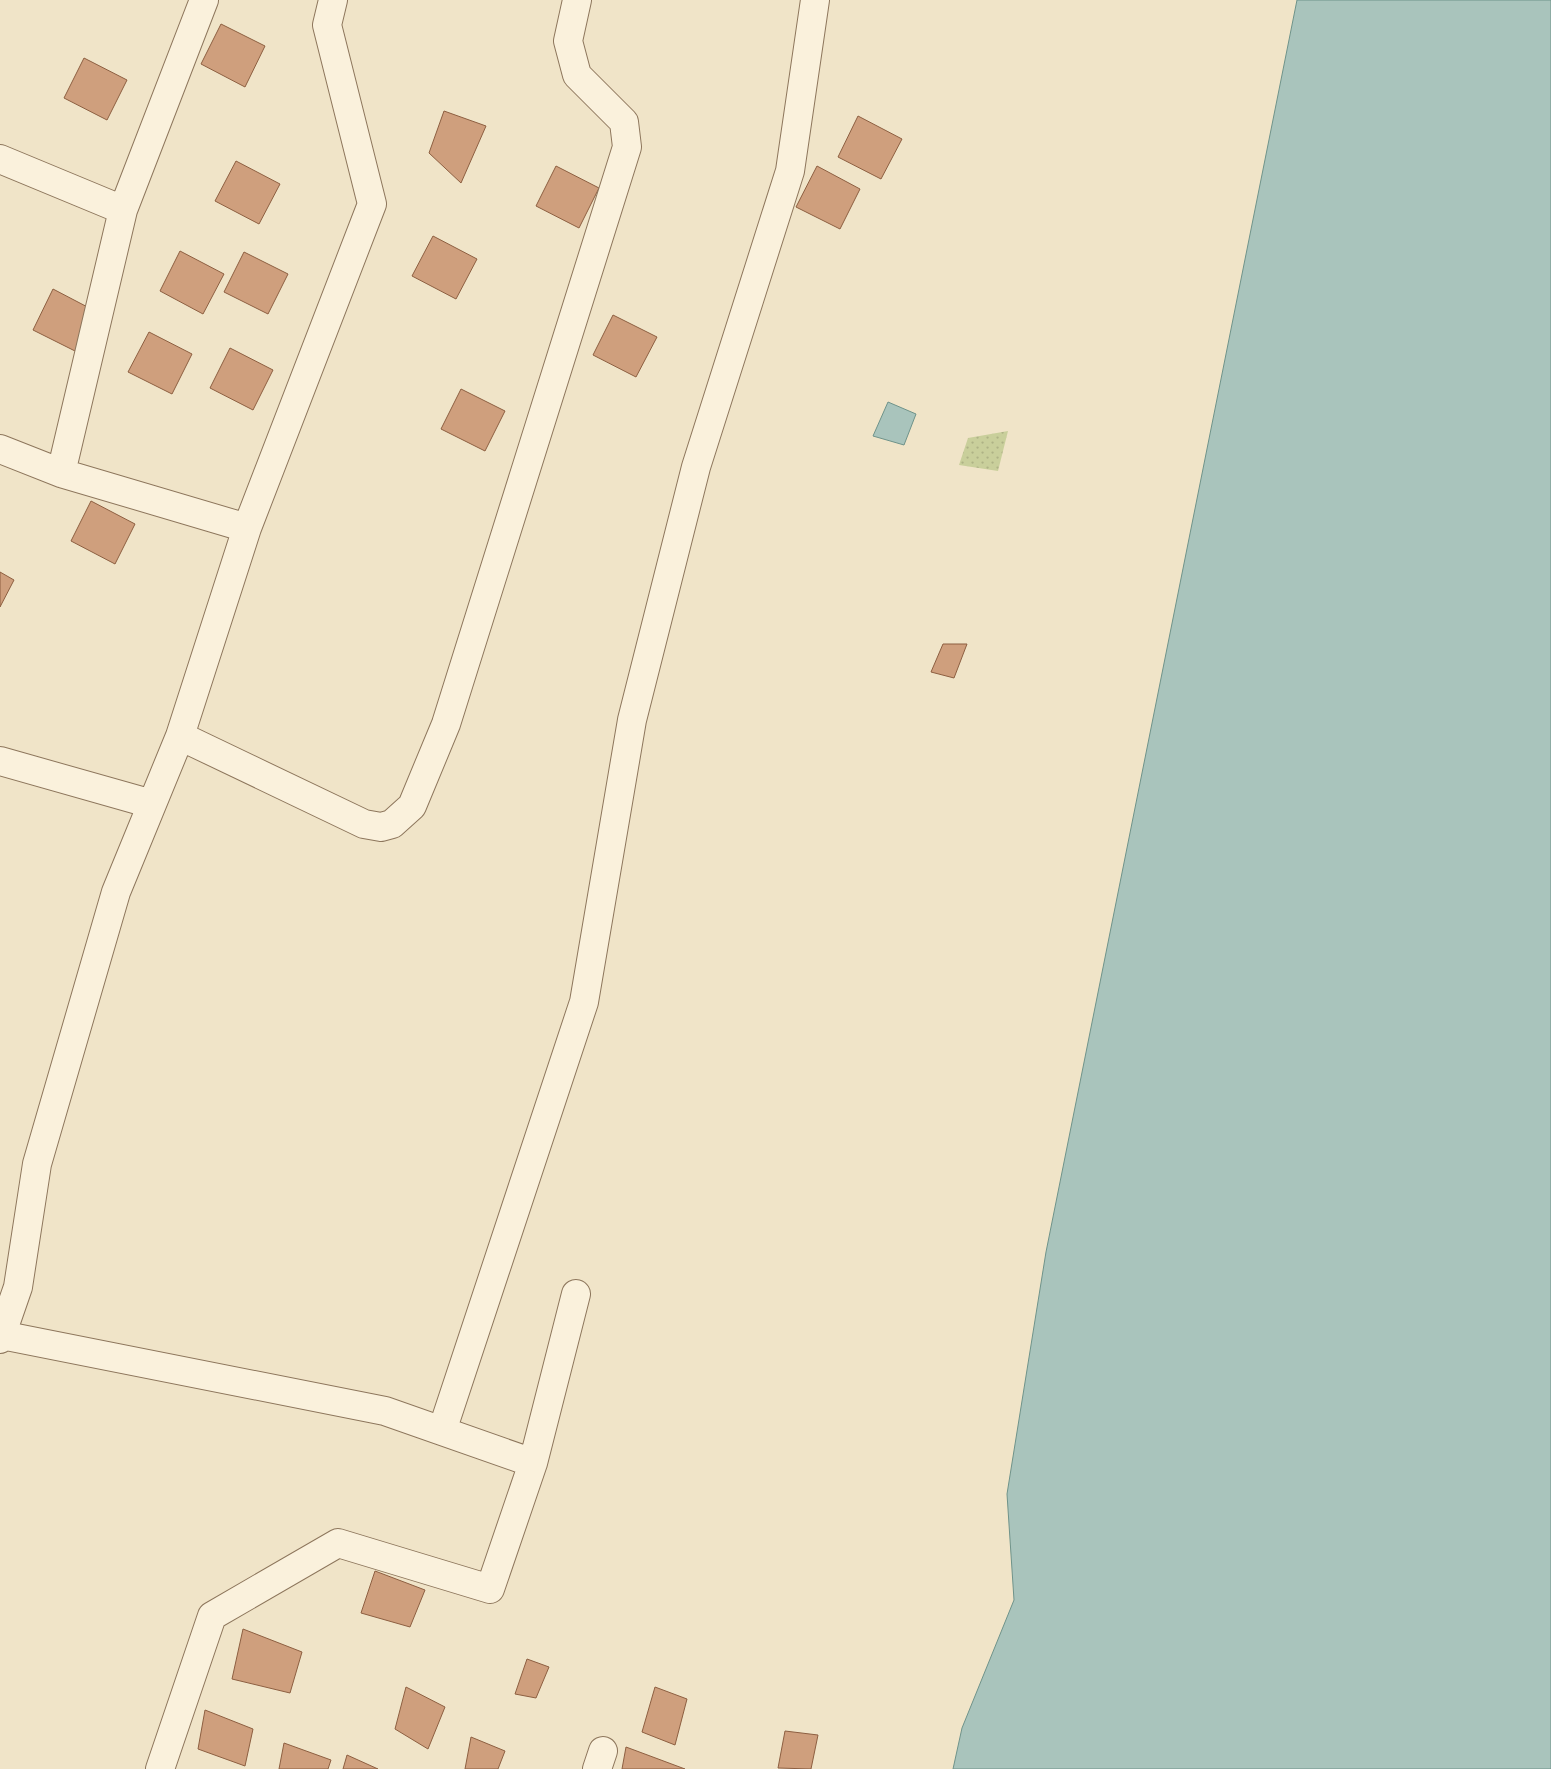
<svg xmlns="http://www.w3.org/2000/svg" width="1551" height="1769" font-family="Georgia,serif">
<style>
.green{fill:url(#green-dots)}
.water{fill:#a9c4bc;stroke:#6f938a}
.building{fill:#cf9f7d;stroke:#8d5f41}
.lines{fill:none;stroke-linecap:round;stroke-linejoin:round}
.minor-casing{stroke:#8d765c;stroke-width:30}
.minor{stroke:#faf1dc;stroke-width:28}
</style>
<defs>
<pattern id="green-dots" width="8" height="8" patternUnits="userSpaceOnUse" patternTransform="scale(1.25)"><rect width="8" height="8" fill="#c9cf9b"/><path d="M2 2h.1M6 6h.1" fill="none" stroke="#aeb285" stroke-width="1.8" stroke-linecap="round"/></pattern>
</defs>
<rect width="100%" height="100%" fill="#f0e4c8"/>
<!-- green -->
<path class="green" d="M1008,431l-10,40 -39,-6 9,-27z"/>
<!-- water -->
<path class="water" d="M1297,0h254v1769h-598l9,-41 52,-128 -7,-106 39,-242z
M888,402l28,12 -12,31 -31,-9z"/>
<!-- building -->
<path class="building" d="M221,24l44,22 -20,41 -44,-23z
M84,58l43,22 -20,40 -43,-22z
M444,111l42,15 -25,57 -32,-30z
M858,116l44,23 -21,40 -43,-22z
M236,161l44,23 -21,40 -44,-23z
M556,166l43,22 -20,40 -43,-22z
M817,166l43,23 -20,40 -44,-22z
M433,236l44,23 -21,40 -44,-23z
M180,251l44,23 -21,40 -43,-23z
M244,252l44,22 -20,40 -44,-22z
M53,289l44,23 -20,40 -44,-22z
M613,315l44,22 -21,40 -43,-22z
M149,332l43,22 -20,40 -44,-22z
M230,348l43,22 -20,40 -43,-22z
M461,389l44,22 -20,40 -44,-22z
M91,501l44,23 -20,40 -44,-23z
M0,572l14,8 -14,27z
M943,644h24l-13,34 -23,-6z
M375,1571l50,19 -15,37 -49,-14z
M243,1629l59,23 -12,41 -58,-14z
M527,1659l22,8 -13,31 -21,-4z
M406,1687l39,20 -17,42 -33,-20z
M655,1687l32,12 -12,46 -33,-13z
M205,1710l48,19 -8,37 -47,-17z
M785,1731l33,4 -7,34 -33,-1z
M471,1737l34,14 -7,18h-33z
M284,1743l47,17 -3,9h-49z
M626,1747l59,22h-63z
M347,1755l31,14h-35z"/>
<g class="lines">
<defs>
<path id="minor" d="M0,159l123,51
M0,449l61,24 186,55
M61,473l62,-263 81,-210
M180,736l184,88 17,3 11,-3 20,-18 34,-82 181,-577 -3,-25 -47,-47 -9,-34 9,-41
M0,761l152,43
M1,1335l384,76 148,52 43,-169
M0,1339l18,-52 19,-123 79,-272 64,-156 67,-208 125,-324 -45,-179 6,-25
M442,1431l142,-429 48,-282 64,-253 94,-296 25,-171
M160,1769l52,-153 126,-73 152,46 43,-126
M597,1769l6,-18"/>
</defs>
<!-- minor casing -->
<use href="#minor" class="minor-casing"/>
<!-- minor -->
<use href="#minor" class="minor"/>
</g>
</svg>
